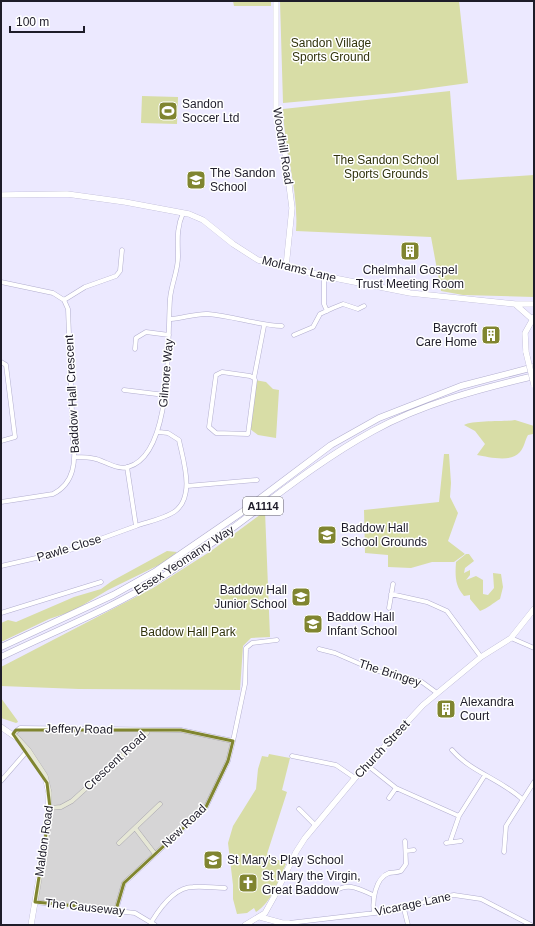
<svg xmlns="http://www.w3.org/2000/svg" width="535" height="926" font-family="Helvetica,sans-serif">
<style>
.green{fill:#d8dda6}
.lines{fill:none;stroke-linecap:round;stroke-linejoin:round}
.street-casing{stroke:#b2aecf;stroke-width:5}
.secondary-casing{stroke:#b2aecf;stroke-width:6}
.primary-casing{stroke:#b2aecf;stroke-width:7}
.street{stroke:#fff;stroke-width:4}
.secondary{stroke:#fff;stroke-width:5.5}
.primary{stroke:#fff;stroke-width:6}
.secondary-bridge-casing{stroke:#b2aecf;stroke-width:6;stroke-linecap:butt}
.secondary-bridge{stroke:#fff;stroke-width:5.5}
.marked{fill:#808530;fill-opacity:0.2;stroke:#808530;stroke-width:3;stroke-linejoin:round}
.labels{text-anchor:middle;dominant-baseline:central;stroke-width:3;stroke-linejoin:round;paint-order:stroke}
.shield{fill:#fff;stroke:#626069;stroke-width:1}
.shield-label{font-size:11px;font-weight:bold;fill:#1e1c29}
.park-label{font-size:12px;fill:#31330c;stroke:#fff}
.poi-label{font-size:12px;fill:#1e1c29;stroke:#fff;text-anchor:start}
.street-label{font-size:12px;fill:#1e1c29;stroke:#fff}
</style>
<rect width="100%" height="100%" fill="#ece9ff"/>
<!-- green -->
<path class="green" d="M233,1h38v5h-37z
M280,1h179l9,82 -73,10 -112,10z
M450,91l7,89 77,-5v122l-71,-2 -22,-4 -10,-54 -135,-6c3,-40 -12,-82 -13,-122z
M142,96l36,1 -1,27 -36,-1z
M255,380l11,2 7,7 6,1 -3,48 -18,-3 -8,-6z
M515,420l19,6 -1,8 -5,1c-3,5 -4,13 -8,17 -9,11 -31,5 -43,3l8,-11 -10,-13 -11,-6c9,-5 39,-3 51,-5z
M444,454h5l2,29 -1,14 8,16 -10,28 17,13 -11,8h-22l-21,6 -23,-1v-12l-23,-2 -1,-43 75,-8z
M265,511l5,126 -19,1 -8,8 -3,44 -161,-1 -78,-3v-19l152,-79 58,-37z
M167,551l10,1 -12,10 -57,28 -35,21 -24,8 -48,23v-19l7,-3 8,2 58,-25 27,-8 11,-8z
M466,554h3l5,7 -9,7 -1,5 6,-3v5l-4,5 10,-4 7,4v14l5,1 6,-7 -1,-15 8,1 2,13 -3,12c-7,4 -12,9 -20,12l-10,-12v-4l-6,1c-9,-10 -9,-20 -8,-34z
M1,698l16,22 1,2 -2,1 -15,-5z
M269,754l21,4 -8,32 5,2 -20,62 19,10c-8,17 -14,38 -30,48l-2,-4 -7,5 -10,1 -4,-15v-14l-5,-42 5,-17 23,-37 2,-20 4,-13 6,1z"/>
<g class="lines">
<defs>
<path id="street" d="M324,276v28l3,7
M1,282l52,11 11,7 4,9 5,130c3,21 2,44 -20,55l-52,8
M64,300l21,-13 31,-11 4,-5 2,-21
M171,319c12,-1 27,-6 37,-5 25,2 49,11 74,12
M294,335l19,-8 7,-13 13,-6 10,-4 15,5 6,-3
M135,349l1,-11 10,-6 23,3
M1,362l5,3 9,72 -14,4
M254,378l-4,-2 -28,-4 -6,3 -7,52 7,6 32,1 7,-54 -1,-2 10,-52
M124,390l41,5
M75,457c7,0 14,0 21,2 11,3 21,11 32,8 46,-12 39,-130 42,-168 1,-14 8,-28 8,-42 0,-16 -2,-28 5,-44
M127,467l9,59c11,-4 27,-7 38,-14 22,-15 9,-52 5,-72l-11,-7 -9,-1
M187,486l70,-6
M1,566l66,-15 69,-25
M391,594l36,8 20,9 34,46
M389,608l4,-24
M1,613l100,-31
M511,638l23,10
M319,649l16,4 39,17 48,12 15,11
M13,734l7,-6 161,2 52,11
M452,750c19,22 48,29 70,49
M292,756l44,9 19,13
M367,765l29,23 63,28
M1,781l27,-31
M389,798l7,-10
M50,808l11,-1 11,-6 75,-68v-3
M299,809l16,16
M135,828l20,26
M450,842l9,-26 26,-41
M119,843l41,-39
M446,843l15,-2
M406,851l8,-1
M504,852l2,-26 28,-44
M335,891c14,-9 24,-2 38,4
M35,902l100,11 20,12
M404,909l4,16
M116,910l8,-27 82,-76 22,-46 5,-20 12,-57 1,-36 6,-5 25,-3
M374,913c-2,-12 1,-35 15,-40 4,-1 8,0 12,-2l5,-7 -1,-23
M152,921c8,-13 23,-34 41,-34 11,-1 21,1 32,1
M289,923l103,-12 22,-5 20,-8 20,-3 27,4 50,26"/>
<path id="secondary" d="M276,1v109l9,44 7,54 -6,59
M1,195l66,-1 58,8 64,12 14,6 30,24 25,16 66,16 86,17 105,11 17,15
M515,304h19
M526,352l-1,-19 9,-16
M1,727l16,11 11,12 17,26 4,17 -1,33 -17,99
M260,917l22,6h7l1,2
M245,925l20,-12 9,-16 22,-45 9,-14 50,-60 68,-73 58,-48 30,-19 23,-29"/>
<path id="primary" d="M1,647l112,-52 43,-24 86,-59 89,-67 48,-27 82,-32 73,-19
M1,657c54,-26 110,-48 161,-80 73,-45 136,-105 211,-146 49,-27 106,-42 161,-55"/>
</defs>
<!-- street casing -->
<use href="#street" class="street-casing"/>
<!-- secondary casing -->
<use href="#secondary" class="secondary-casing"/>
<!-- primary casing -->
<use href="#primary" class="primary-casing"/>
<!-- street -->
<use href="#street" class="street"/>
<!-- secondary -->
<use href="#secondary" class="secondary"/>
<!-- primary -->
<use href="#primary" class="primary"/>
<defs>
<path id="secondary-bridge" d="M526,352l8,33"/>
</defs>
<!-- secondary-bridge casing -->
<use href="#secondary-bridge" class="secondary-bridge-casing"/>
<!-- secondary-bridge -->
<use href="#secondary-bridge" class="secondary-bridge"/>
</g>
<!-- marked area -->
<path class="marked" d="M16,730h165l52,11 -5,20 -22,46 -82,76 -8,27 -81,-8 15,-94 -3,-25 -34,-49z"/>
<!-- icons -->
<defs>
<symbol id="stadium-square" viewBox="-11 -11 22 22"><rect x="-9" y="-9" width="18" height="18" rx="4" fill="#808530" stroke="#fff"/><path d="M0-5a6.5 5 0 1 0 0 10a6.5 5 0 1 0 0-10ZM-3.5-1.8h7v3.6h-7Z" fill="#fff"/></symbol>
<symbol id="school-square" viewBox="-11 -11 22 22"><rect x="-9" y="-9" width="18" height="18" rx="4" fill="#808530" stroke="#fff"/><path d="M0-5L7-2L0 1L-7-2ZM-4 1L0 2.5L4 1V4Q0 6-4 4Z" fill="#fff"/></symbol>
<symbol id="building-square" viewBox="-11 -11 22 22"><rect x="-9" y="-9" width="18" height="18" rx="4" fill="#808530" stroke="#fff"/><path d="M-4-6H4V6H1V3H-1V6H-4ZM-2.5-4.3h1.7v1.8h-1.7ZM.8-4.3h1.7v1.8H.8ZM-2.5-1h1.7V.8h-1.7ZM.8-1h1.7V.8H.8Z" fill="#fff"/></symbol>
<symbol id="church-square" viewBox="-11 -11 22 22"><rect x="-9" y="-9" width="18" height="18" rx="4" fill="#808530" stroke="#fff"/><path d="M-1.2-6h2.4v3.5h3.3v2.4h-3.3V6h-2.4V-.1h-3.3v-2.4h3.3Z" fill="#fff"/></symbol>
</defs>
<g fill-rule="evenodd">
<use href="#stadium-square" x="157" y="100" width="22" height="22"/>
<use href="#school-square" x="185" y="169" width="22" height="22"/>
<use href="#building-square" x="399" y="240" width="22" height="22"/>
<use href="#building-square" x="480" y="324" width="22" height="22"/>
<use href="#school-square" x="316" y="524" width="22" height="22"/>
<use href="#school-square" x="290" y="586" width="22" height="22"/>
<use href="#school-square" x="302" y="613" width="22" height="22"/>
<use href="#building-square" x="435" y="698" width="22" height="22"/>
<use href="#school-square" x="202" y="849" width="22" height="22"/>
<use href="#church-square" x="237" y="872" width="22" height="22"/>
</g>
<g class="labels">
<!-- shield labels -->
<rect class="shield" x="243" y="497" width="40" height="18" rx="3"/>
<g class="shield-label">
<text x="263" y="506">A1114</text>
</g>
<!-- park labels -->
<g class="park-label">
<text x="331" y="43">Sandon Village<tspan x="331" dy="14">Sports Ground</tspan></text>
<text x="386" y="160">The Sandon School<tspan x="386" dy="14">Sports Grounds</tspan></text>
<text x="188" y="632">Baddow Hall Park</text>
</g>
<!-- poi labels -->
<g class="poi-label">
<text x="182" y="104">Sandon<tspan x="182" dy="14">Soccer Ltd</tspan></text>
<text x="210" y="173">The Sandon<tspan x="210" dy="14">School</tspan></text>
<text x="410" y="270" text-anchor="middle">Chelmhall Gospel<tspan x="410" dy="14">Trust Meeting Room</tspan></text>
<text x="477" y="328" text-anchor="end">Baycroft<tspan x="477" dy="14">Care Home</tspan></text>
<text x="341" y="528">Baddow Hall<tspan x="341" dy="14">School Grounds</tspan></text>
<text x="287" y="590" text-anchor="end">Baddow Hall<tspan x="287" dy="14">Junior School</tspan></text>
<text x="327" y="617">Baddow Hall<tspan x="327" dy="14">Infant School</tspan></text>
<text x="460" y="702">Alexandra<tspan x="460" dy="14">Court</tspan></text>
<text x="227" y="860">St Mary's Play School</text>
<text x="262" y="876">St Mary the Virgin,<tspan x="262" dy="14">Great Baddow</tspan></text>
</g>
<!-- street labels -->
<g class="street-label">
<text transform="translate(283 146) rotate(81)">Woodhill Road</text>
<text transform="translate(299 269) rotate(14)">Molrams Lane</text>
<text transform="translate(166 373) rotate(-85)">Gilmore Way</text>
<text transform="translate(72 394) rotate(-93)">Baddow Hall Crescent</text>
<text transform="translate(69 548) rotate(-17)">Pawle Close</text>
<text transform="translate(184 560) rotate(-33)">Essex Yeomanry Way</text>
<text transform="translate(390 673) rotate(18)">The Bringey</text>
<text transform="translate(79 729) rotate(1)">Jeffery Road</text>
<text transform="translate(382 749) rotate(-47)">Church Street</text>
<text transform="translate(115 761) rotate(-43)">Crescent Road</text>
<text transform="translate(184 826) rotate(-44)">New Road</text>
<text transform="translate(44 841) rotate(-82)">Maldon Road</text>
<text transform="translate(413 904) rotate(-12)">Vicarage Lane</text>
<text transform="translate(85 907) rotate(6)">The Causeway</text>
</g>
</g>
<!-- border -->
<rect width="535" height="926" fill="none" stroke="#1e1c29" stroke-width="4"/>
<!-- scale -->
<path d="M10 26v6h74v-6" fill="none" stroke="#1e1c29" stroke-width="2"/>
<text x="16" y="26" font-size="12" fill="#1e1c29" stroke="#ffffff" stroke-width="3" paint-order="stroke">100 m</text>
</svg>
